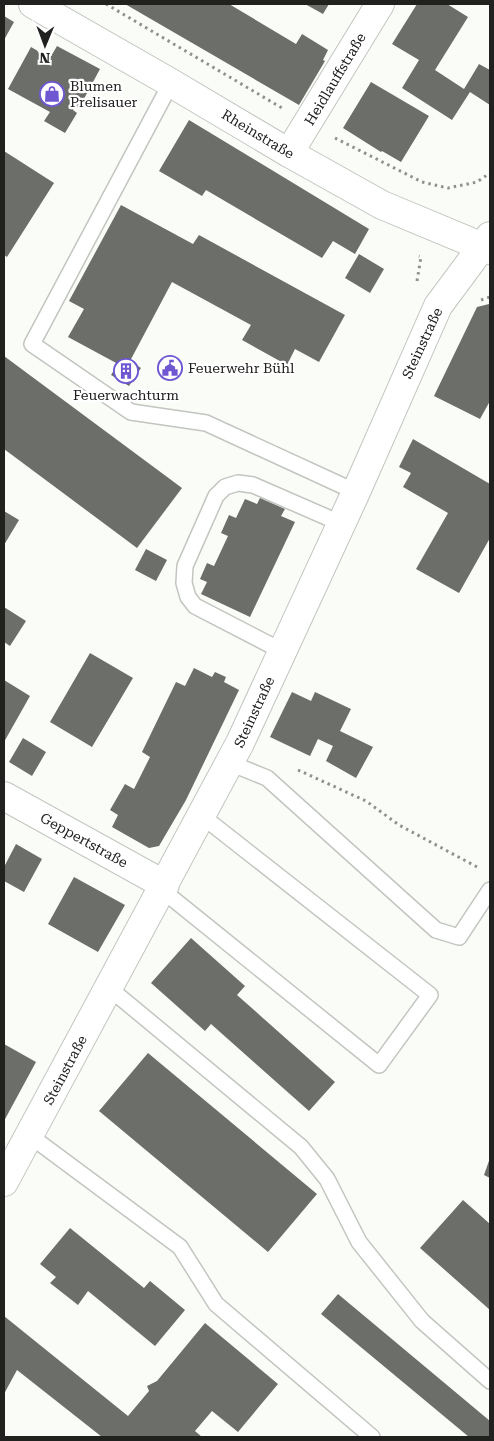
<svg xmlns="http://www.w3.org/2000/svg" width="494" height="1441" font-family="'Roboto Serif',serif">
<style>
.building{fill:#6b6e69}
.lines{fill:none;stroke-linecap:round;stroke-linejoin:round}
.lane-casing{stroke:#c2c5c0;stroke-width:18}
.street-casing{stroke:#c2c5c0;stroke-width:30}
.secondary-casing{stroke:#c2c5c0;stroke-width:30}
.path{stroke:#8f918d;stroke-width:3;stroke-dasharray:2.5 4;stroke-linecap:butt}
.lane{stroke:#fff;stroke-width:15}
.street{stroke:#fff;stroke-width:28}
.secondary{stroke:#fff;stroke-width:28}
.labels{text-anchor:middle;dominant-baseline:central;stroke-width:4.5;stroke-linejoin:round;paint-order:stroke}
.street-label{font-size:14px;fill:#212220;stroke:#fff}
.poi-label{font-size:14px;fill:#212220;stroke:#fff;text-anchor:start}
</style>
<rect width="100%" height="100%" fill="#fafdf7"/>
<!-- building -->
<path class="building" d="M125,4h104l67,40 6,-10 26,16 -5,10 2,1 -26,44z
M305,4h24l-6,10z
M417,4h30l21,13 -33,53 29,19 15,-25 11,6v35l-20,-13 -18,28 -50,-32 17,-28 -27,-16z
M4,16l10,6 -10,18z
M57,46l43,23 -21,39 -4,-2 -2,4 4,3 -12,20 -21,-12 6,-9 -42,-23 23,-42 19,11z
M371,82l58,34 -28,46 -19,-11 -1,1 -38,-24z
M189,120l180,109 -14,25 -22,-13 -11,17 -116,-68 -4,6 -43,-25z
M4,151l50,32 -47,74 -3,-2z
M121,205l72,39 6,-9 146,80 -26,47 -24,-13 -8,16 -45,-25 9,-15 -79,-43 -42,79 11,7 -12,18 -18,-11 7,-11 -50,-27 16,-28 -15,-8z
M359,254l25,15 -14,24 -25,-15z
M489,304l1,1v96l-10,18 -46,-23 43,-89z
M4,356l178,132 -45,60 -133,-99z
M413,439l77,45v54l-31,55 -43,-24 32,-56 -45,-26 8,-14 -12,-6z
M260,498l25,11 -4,7 14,6 -45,95 -49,-23 6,-12 -7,-3 7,-16 7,3 14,-30 -7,-3 8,-18 7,3 9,-19 12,5z
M4,511l15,9 -15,25z
M146,549l21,11 -11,21 -21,-11z
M4,607l22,14 -16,25 -6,-4z
M90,653l43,25 -41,69 -42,-25z
M194,668l18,9 3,-5 11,5 -2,5 15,8 -53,110 -27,46 -10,2 -37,-21 6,-12 -8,-5 15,-26 9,5 16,-32 -8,-5 34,-70 9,4z
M4,680l26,16 -26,46z
M292,692l19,9 4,-9 36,17 -11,22 33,16 -17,31 -30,-17 7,-15 -15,-7 -8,17 -40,-19z
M23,738l23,14 -14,24 -23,-14z
M16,844l26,15 -18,33 -20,-11v-14z
M74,877l51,28 -27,47 -50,-28z
M191,938l54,48 -8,9 98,87 -26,29 -98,-87 -6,7 -54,-48z
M4,1044l32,18 -32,59z
M148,1053l169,141 -49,58 -169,-141z
M490,1158v20l-6,-3z
M463,1200l27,24v86l-70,-62z
M70,1228l74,60 6,-7 35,29 -30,36 -67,-55 -10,14 -28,-22 6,-6 -16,-13z
M338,1294l152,127v16h-21l-148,-123z
M4,1316l124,100 21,-25 -2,-5 10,-5 48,-58 73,61 -40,48 -26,-21 -17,20 7,6h-100l-85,-67 -13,24z"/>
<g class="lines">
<defs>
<path id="lane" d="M171,83l-139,261 99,68 75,11 150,69
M282,651l-87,-45 -7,-9 -4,-14 1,-17 31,-70 9,-9 13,-4 15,2 87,38
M230,763l37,15 169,152 23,7 31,-47
M162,890l217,175 51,-70 -228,-179
M109,988l192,159 26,32 32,63 63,79 68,60
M29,1135l151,112 36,57 156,133"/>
<path id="street" d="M289,153l91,-149
M4,796l161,89
M4,1182l236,-439 116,-251 82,-186 52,-70"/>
<path id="secondary" d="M33,4l138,79 118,70 93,52 108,45"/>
</defs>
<!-- lane casing -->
<use href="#lane" class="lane-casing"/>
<!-- street casing -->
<use href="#street" class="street-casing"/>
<!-- secondary casing -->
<use href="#secondary" class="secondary-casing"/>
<!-- path -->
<path class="path" d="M106,4l176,104
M335,138l87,44 26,6 29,-6 13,-9
M417,281l4,-24 -2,-1
M481,300l9,-3
M298,770l68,31 33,24 80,43"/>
<!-- lane -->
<use href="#lane" class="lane"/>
<!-- street -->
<use href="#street" class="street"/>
<!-- secondary -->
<use href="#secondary" class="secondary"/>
</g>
<!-- icons -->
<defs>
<symbol id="shop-ring" viewBox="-11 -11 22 22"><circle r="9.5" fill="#fff" stroke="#6f57d1" stroke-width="1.5"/><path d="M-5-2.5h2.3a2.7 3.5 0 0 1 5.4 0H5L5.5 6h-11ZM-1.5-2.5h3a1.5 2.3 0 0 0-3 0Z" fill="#6f57d1"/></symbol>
<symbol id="civic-ring" viewBox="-11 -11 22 22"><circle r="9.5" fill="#fff" stroke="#6f57d1" stroke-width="1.5"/><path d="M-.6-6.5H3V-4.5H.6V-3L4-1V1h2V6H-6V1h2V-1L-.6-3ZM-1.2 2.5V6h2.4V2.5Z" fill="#6f57d1"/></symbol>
<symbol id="building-ring" viewBox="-11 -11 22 22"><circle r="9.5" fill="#fff" stroke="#6f57d1" stroke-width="1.5"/><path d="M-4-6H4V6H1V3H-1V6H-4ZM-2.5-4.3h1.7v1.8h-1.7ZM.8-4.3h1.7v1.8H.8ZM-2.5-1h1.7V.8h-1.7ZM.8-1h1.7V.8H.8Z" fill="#6f57d1"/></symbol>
</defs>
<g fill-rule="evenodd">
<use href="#shop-ring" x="38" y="80" width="28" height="28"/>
<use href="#civic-ring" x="156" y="354" width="28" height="28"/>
<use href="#building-ring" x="112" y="357" width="28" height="28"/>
</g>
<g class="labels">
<!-- street labels -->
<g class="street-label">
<text transform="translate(335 79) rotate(-59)">Heidlauffstraße</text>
<text transform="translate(258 134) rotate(31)">Rheinstraße</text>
<text transform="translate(422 343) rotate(-65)">Steinstraße</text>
<text transform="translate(254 712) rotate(-65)">Steinstraße</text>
<text transform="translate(84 840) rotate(29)">Geppertstraße</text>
<text transform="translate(65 1070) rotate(-62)">Steinstraße</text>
</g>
<!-- poi labels -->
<g class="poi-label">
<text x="70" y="86">Blumen<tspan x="70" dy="16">Prelisauer</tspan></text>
<text x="188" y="368">Feuerwehr Bühl</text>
<text x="126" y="395" text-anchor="middle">Feuerwachturm</text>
</g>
</g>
<!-- border -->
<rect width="494" height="1441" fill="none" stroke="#212220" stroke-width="10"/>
<!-- north arrow -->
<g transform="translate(45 45) rotate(181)" stroke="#ffffff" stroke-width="4" paint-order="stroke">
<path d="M0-4L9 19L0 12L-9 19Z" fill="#212220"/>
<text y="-8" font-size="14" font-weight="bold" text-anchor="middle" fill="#212220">N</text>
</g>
</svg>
